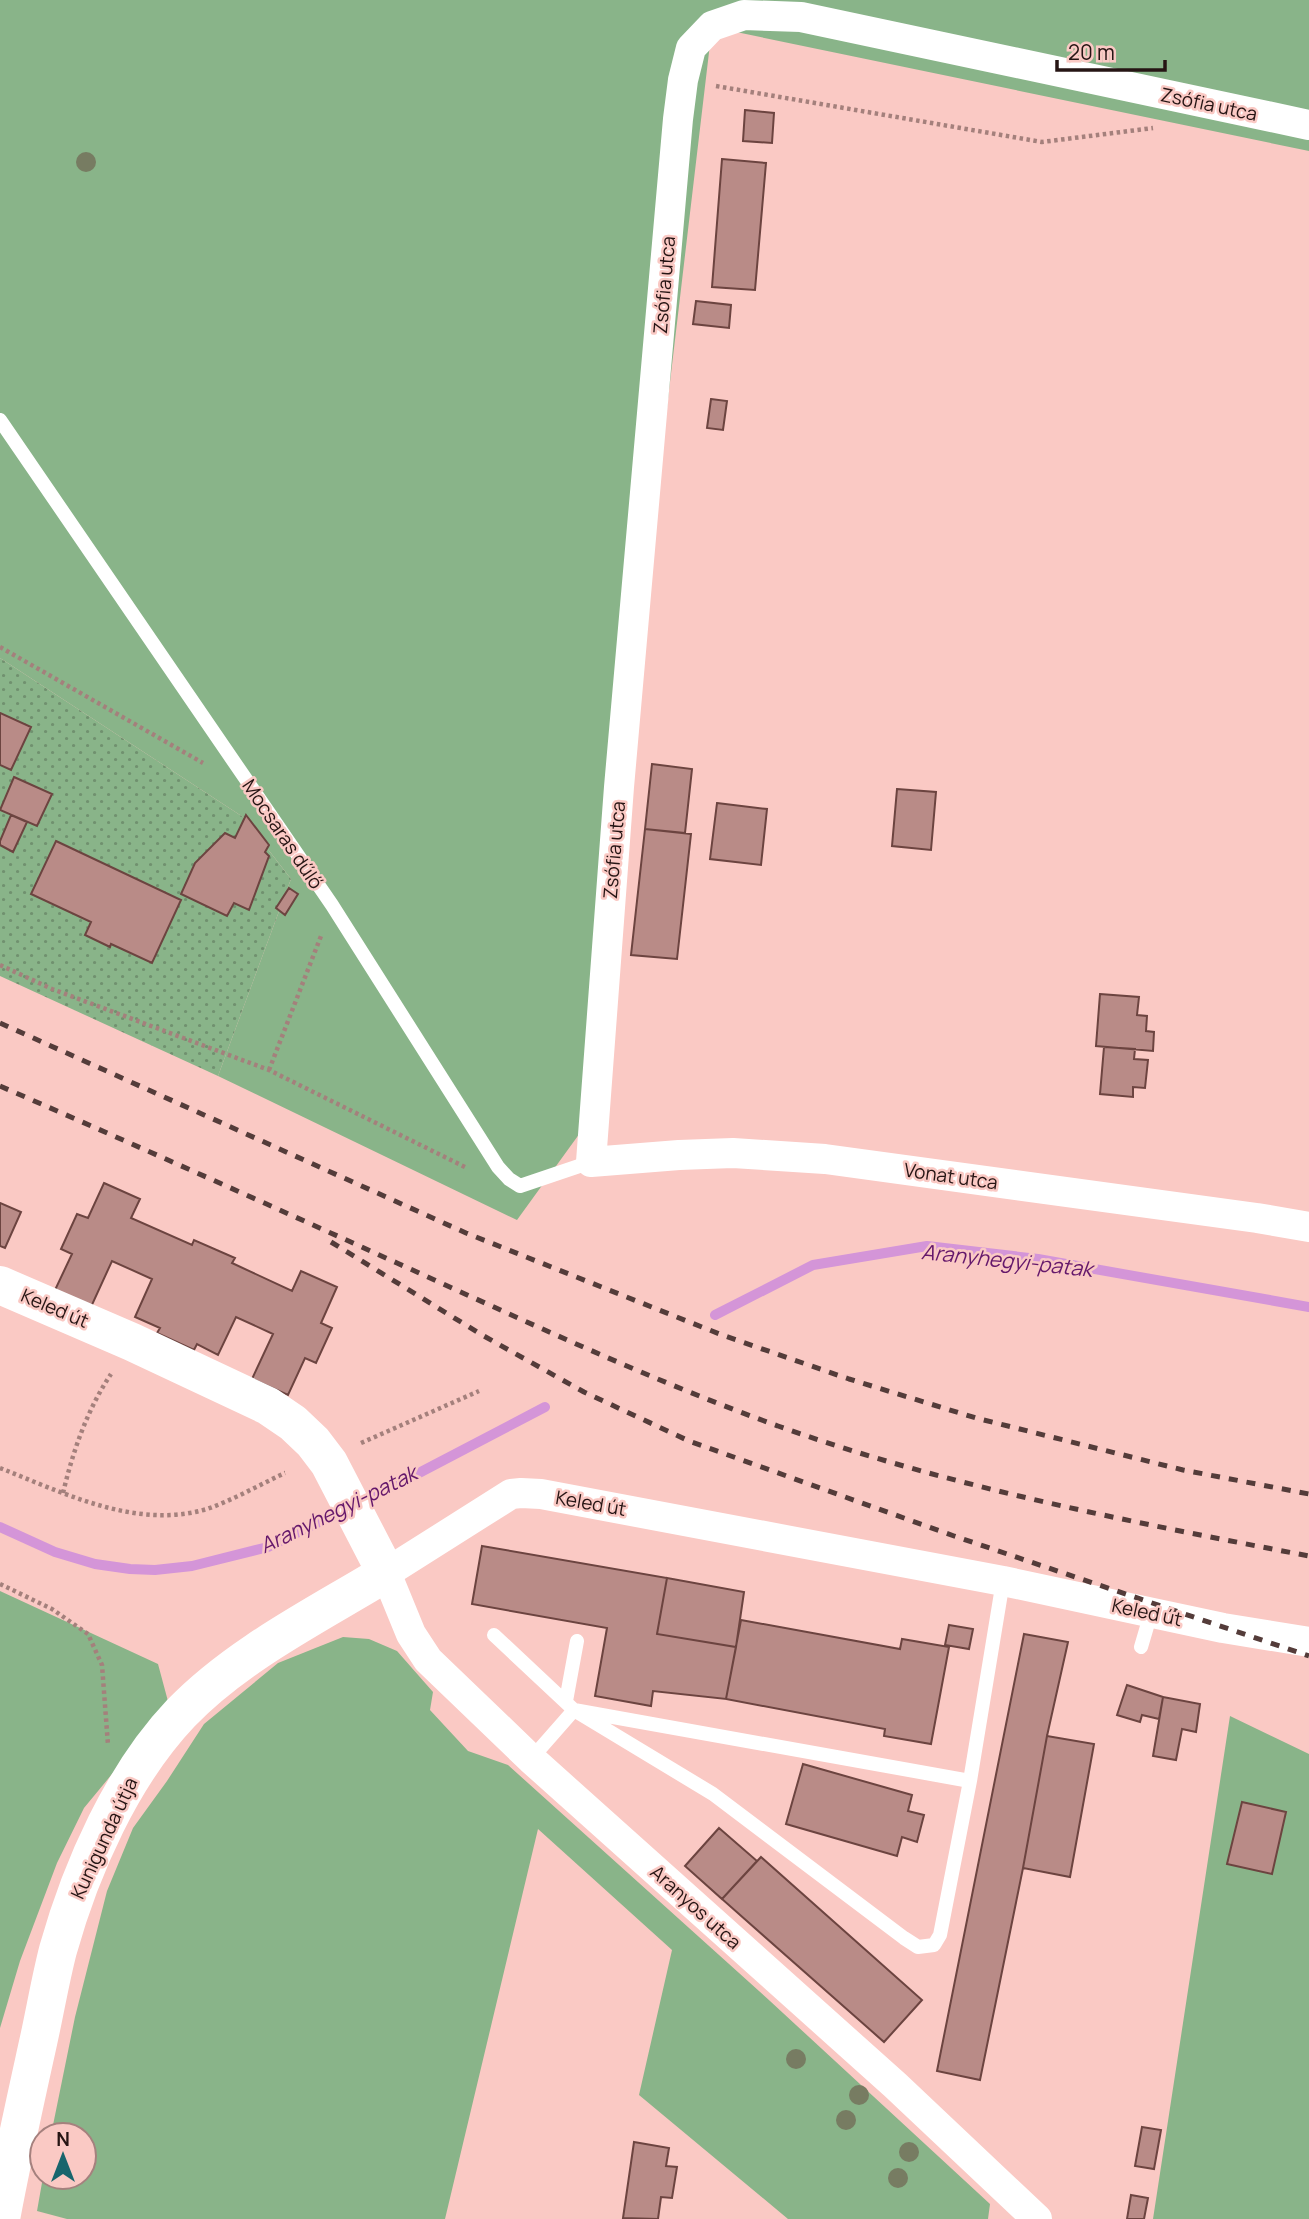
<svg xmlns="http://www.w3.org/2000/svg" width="1309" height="2219" font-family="Manrope,sans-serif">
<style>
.grass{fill:#89b489}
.garden{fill:url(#garden-dots)}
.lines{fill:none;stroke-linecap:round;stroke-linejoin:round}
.stream{stroke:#d495d8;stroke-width:10}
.building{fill:#b98b87;stroke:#6c4440;stroke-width:2}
.path{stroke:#a4807c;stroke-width:4.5;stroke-dasharray:3.5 3.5;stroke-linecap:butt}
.lane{stroke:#fff;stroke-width:14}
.street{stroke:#fff;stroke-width:30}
.secondary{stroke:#fff;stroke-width:38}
.rail{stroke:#543c3a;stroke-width:5;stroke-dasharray:9 9;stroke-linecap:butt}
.tree{fill:#777c62}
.labels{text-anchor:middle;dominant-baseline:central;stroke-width:5;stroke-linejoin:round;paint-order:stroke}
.street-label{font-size:19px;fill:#261514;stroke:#fac9c4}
.water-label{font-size:21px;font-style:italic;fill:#65186b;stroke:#fac9c4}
</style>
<defs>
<pattern id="garden-dots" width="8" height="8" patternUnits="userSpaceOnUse" patternTransform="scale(1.75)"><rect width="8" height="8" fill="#89b489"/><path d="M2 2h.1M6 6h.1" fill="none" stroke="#70916f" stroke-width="1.8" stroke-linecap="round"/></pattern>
</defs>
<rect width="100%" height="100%" fill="#fac9c4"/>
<!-- grass -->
<path class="grass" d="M0,0h1309v151l-597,-124 -86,727 -33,361 -76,105 -299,-144 73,-197 -48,-62 -243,-159z
M0,1591l158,73 11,41 -85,103 -27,55 -37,98 -20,67z
M343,1637l26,2 28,12 36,41 -3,18 38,41 40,14 262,236 220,203 -2,15h-200l-149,-124 33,-145 -134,-121 -93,390h-378l-30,-8 6,-34h41v-42h-33l24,-118 32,-126 26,-63 34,-47 37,-57 74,-61z
M1230,1716l79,38v465h-156z"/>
<!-- garden -->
<path class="garden" d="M0,658l243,159 48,62 -73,197 -218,-100z"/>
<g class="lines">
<!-- stream -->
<path class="stream" d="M715,1315l98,-50 114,-19 111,13 271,48
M0,1527l55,25 40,12 35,5 25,1 37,-4 76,-19 149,-73 128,-67"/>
</g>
<!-- building -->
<path class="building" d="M745,110l29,3 -2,30 -29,-2z
M722,159l44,4 -11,127 -43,-3z
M696,301l35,4 -2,23 -36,-4z
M711,399l16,2 -4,29 -16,-2z
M0,713l31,14 -20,43 -11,-5z
M652,764l40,5 -7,64 -40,-4z
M14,777l38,17 -15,32 -37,-16z
M897,789l39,3 -5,58 -39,-4z
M717,803l50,6 -6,56 -51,-6z
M11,815l16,7 -14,30 -13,-7v-4z
M246,815l23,30 -4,7 4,4 -20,54 -15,-7 -7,13 -46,-22 14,-31 30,-30 10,5z
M645,829l46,5 -14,125 -46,-4z
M56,841l125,59 -29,63 -41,-19 -1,3 -25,-12 6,-13 -60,-28z
M289,888l9,6 -13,21 -9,-7z
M1100,994l39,3 -2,18 10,1 -1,15 8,1 -1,19 -57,-5z
M1104,1047l31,2 -1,10 14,1 -3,28 -12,-1v10l-33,-3z
M104,1183l36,16 -9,19 61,27 2,-5 41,18 -3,5 60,28 9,-20 36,16 -16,36 11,5 -16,35 -11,-5 -17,37 -36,-16 21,-45 -37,-17 -18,38 -21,-11 -3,6 -37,-17 3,-5 -25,-11 17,-38 -40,-18 -21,46 -36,-17 17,-36 -11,-5 16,-35 11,4z
M0,1203l21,9 -16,36 -5,-2z
M482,1546l185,32 -10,56 79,13 -10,52 -73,-8 -2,15 -56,-10 12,-68 -135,-24z
M667,1578l77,14 -8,55 -79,-13z
M741,1620l159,29 2,-10 47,8 -18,97 -47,-8 1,-7 -159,-30z
M949,1625l24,4 -4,20 -24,-4z
M1024,1634l44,8 -21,94 -24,132 -43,212 -43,-9z
M1127,1685l36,12 -4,22 -17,-4 -2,7 -23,-7z
M1163,1697l37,7 -4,28 -14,-3 -6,31 -23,-4z
M1047,1736l47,8 -24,133 -47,-9z
M803,1764l109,31 -4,16 16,4 -7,27 -15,-5 -5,19 -111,-32z
M1242,1802l44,10 -14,62 -45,-10z
M719,1828l38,33 -35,38 -37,-33z
M761,1857l161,143 -38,42 -162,-143z
M1142,2127l19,3 -7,39 -19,-3z
M634,2142l35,6 -3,18 11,1 -5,31 -11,-1 -3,22 -35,-1z
M1131,2195l17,3 -4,21h-17z"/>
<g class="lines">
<!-- path -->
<path class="path" d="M716,86l326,56 111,-14
M0,647l203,116
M0,965l52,24 217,81 198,98
M269,1070l52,-134
M361,1443l118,-52
M0,1468c64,25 136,62 207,41 26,-9 52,-24 78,-36
M63,1493c10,-42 24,-83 48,-119
M0,1584l52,25 36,25 14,31 6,80"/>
<!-- lane -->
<path class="lane" d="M0,420l332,485 166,262 11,12 11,7 71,-24
M494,1635l80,75 396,71
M1141,1647l10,-34
M566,1701l11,-60
M531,1759l43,-49 139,84 191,144 14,9 16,-2 6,-10 30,-154 33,-200"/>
<!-- street -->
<path class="street" d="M1309,125l-508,-108 -57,-2 -32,11 -21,22 -8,32 -5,39 -59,668 -28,375 88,-7 54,-2 92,6 432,59 52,9
M1037,2219l-142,-134 -364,-326 -103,-99 -17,-26 -25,-61 125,-79 10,-1 20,1 462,87 220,47 86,14"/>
<!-- secondary -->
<path class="secondary" d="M0,1285l132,57 136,64 25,17 20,19 16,21 57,110c-69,42 -148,81 -205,140 -59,62 -100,155 -123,237 -8,31 -13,62 -20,93 -13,59 -26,117 -37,176"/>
<!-- rail -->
<path class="rail" d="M0,1023l466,210 256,102 127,44 127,39 207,52 126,24
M0,1086c133,58 265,117 397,177 126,57 251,116 381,163 171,61 353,96 531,130
M331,1242l151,93 102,57 105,49 265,95 355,120"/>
</g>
<!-- trees -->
<g class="tree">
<circle cx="86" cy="162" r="10"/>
<circle cx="796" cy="2059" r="10"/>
<circle cx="859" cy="2095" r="10"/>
<circle cx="846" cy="2120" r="10"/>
<circle cx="909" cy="2152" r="10"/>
<circle cx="898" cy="2178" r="10"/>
</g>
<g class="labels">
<!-- street labels -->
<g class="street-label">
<text transform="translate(1209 104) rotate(12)">Zsófia utca</text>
<text transform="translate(664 285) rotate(-85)">Zsófia utca</text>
<text transform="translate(283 834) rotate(56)">Mocsaras dűlő</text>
<text transform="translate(614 850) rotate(-85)">Zsófia utca</text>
<text transform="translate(951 1176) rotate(8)">Vonat utca</text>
<text transform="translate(55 1308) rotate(23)">Keled út</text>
<text transform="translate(591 1503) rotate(10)">Keled út</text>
<text transform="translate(1147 1612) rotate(12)">Keled út</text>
<text transform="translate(104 1838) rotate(-65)">Kunigunda útja</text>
<text transform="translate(696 1907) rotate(42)">Aranyos utca</text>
</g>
<!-- water labels -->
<g class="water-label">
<text transform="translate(1007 1260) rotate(6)">Aranyhegyi-patak</text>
<text transform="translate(338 1509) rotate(-26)">Aranyhegyi-patak</text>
</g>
</g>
<!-- north arrow -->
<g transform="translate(63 2156)"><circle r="33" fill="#fac9c4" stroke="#a5817e" stroke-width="2"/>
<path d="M0-5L12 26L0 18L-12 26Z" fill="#18656d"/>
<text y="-10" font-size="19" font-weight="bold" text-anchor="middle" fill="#261514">N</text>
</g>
<!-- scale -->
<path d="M1057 60v10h108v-10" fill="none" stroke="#261514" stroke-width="3.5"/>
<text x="1068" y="60" font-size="21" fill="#261514" stroke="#fac9c4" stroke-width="5" paint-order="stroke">20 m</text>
</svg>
